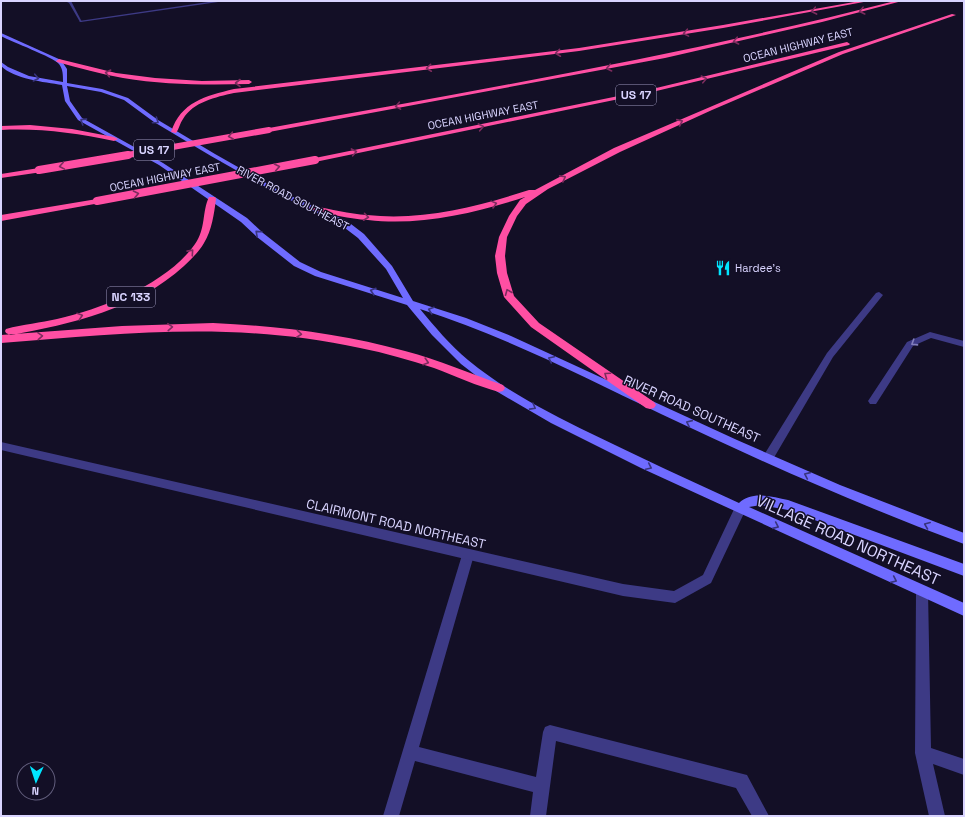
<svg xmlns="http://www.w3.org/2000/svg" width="965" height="817" font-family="'Space Grotesk',sans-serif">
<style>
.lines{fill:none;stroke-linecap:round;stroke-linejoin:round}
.lane{fill:#3d3a85;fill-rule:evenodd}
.street{fill:#3d3a85;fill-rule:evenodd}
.secondary{fill:#6f6bff;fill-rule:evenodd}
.highway{fill:#ff4fa3;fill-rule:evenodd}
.highway-bridge-far1{stroke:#ff4fa3;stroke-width:6}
.highway-bridge{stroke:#ff4fa3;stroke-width:8}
.oneway{stroke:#7d2c5e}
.oneway2{stroke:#38347d}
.oneway3{stroke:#837fbc}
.labels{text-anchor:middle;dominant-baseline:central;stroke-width:3;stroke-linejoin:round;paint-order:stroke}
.far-street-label{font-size:11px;fill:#d9d4ff;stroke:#130f26}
.far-poi-label{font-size:11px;fill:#d9d4ff;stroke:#130f26;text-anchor:start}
.shield{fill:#130f26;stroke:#9e99be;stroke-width:1}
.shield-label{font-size:12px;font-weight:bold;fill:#d9d4ff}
.street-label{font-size:13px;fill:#d9d4ff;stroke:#130f26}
.near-street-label{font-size:16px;fill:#d9d4ff;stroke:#130f26}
</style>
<rect width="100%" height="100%" fill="#130f26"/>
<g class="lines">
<!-- lane -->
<path class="lane" d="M65,1h6l11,21h-2l-11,-19z
M879,292l4,3 -50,62 -61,104 -4,1 -4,-1 -1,-3 1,-3 63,-102 49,-60z
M930,332l34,9v6l-33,-9 -18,8 -37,58h-6l-2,-3 2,-3 37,-56z
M468,549l4,2 2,4 -55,192 117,30 7,-45 2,-5 5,-2 197,50 22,41h-17l-16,-28 -180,-47 -10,75h-16l3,-24 -118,-31 -16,55h-16l79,-261 2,-4z
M922,586l5,2 1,4 3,156 33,11v16l-31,-11 12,52h-16l-14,-63 1,-161 1,-4z"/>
<!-- street -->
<path class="street" d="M215,1h10l-144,21 -2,-1z
M1,442l622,142 51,7 29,-16 33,-70 4,-1 4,1 2,4 -35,74 -36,20 -52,-7 -622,-146z"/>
<!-- secondary -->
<path class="secondary" d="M1,33l60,27 6,9v14l35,6 26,9 30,22 57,34 67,38 65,29 17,13 28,32 21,35 53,17 45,18 226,104 103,45 124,48v11c-103,-38 -204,-83 -303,-130 -79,-38 -157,-78 -241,-105 15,18 30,36 48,51 36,30 80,52 122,73 49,24 99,47 149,70 13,-13 33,-6 49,-3l176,64v12l-176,-66 -27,-5 -12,2 215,96v13l-323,-148 -90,-45 -55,-32 -35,-27 -29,-29 -25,-30 -92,-29 -21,-10 -37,-29 -16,-15 -82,-57 -81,-45 -13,-19 -3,-16c-18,-3 -48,-6 -61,-19v-4l7,5 21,9 34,6c0,-7 0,-13 -4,-18 -6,-7 -47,-22 -58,-28zM67,86l34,6 23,8 30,22 57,34 67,38 63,31 17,13 28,31 17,29 -82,-26 -21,-10 -37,-29 -16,-15 -84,-55 -81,-45 -12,-17z"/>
<!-- highway -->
<path class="highway" d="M860,1h9l-146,27 -144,23 -345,42c-18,4 -41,9 -51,26 -3,4 -4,10 -7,14l-5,-1c10,-30 34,-36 63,-43l345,-41 144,-23z
M895,1h7l-80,21 -157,36 -396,74 -3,-2 3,-2c210,-38 419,-74 626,-127z
M952,14l4,1 -113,39 -131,56 -92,42 -72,37 -22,15 -9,12 -10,21 -2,19 2,17 7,23 25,27 115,79 2,3 -2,3 -4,1 -4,-1 -115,-81 -27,-30 -7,-24 -2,-17 4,-19 10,-21 11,-16 5,-3c-50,16 -104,29 -157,23 -19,-1 -37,-6 -55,-10l-4,-2 4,-2c18,3 36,8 54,9 55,6 110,-8 162,-25h6l79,-42 225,-96z
M847,42l3,2 -1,1 -201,48 -333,69 -4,-2 4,-2 333,-68z
M59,59l57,14 39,5 47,3 47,-1 3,2 -3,2c-42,1 -84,1 -126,-6 -22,-4 -44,-10 -66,-16l-1,-1z
M30,125l42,4 42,8 4,2 -4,2c-38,-8 -75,-13 -113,-11v-4z
M39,168h3v4l-41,6v-4z
M209,197h6l1,2c-2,15 -4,31 -12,44 -5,9 -13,16 -20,23 -47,43 -112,58 -174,69l-4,-2 -1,-2 1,-2c17,-5 35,-6 51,-10 47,-11 110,-35 138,-75 11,-15 7,-33 14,-47z
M97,199h3l1,2 -1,2 -99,18v-6z
M213,323c65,3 129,11 192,28 34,9 66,23 98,34l2,3 -2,3 -4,1c-22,-6 -44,-16 -65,-24 -24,-8 -49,-15 -74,-20 -123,-27 -235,-15 -359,-5v-8l121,-9z"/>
<!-- highway-bridge-far1 -->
<path class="highway-bridge-far1" d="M122,156l147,-26"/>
<!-- highway-bridge -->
<path class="highway-bridge" d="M39,170l89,-15
M97,201l218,-41"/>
</g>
<!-- one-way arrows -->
<defs><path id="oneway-chevron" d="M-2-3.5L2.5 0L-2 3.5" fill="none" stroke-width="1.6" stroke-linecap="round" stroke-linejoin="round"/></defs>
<g class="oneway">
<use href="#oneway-chevron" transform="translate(814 11) rotate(169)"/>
<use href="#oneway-chevron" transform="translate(862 11) rotate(166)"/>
<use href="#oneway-chevron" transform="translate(686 33) rotate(170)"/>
<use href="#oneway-chevron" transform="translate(736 41) rotate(168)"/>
<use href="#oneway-chevron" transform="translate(558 53) rotate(173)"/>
<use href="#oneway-chevron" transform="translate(429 68) rotate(174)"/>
<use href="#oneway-chevron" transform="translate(609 68) rotate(168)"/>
<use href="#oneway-chevron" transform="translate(108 73) rotate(-168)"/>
<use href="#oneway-chevron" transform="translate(704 79) rotate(-13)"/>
<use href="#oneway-chevron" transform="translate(238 83) rotate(180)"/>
<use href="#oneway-chevron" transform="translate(398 106) rotate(170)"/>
<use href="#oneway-chevron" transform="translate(680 122) rotate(-24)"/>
<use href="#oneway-chevron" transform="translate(481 127) rotate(-11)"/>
<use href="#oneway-chevron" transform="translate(231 136) rotate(170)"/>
<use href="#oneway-chevron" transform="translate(354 152) rotate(-11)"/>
<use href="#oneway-chevron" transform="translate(62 166) rotate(170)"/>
<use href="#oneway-chevron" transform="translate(277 167) rotate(-11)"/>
<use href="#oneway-chevron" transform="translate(563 178) rotate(-28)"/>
<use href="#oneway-chevron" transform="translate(136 194) rotate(-11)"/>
<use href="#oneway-chevron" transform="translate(494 204) rotate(-15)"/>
<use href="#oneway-chevron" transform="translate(366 217) rotate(7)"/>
<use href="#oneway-chevron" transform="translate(191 252) rotate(-48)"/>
<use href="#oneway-chevron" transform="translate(508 292) rotate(-112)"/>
<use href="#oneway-chevron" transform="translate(80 316) rotate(-18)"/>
<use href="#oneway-chevron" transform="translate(170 327) rotate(-3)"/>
<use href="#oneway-chevron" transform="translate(299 334) rotate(6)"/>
<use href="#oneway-chevron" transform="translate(40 336) rotate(-4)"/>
<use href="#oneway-chevron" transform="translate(426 362) rotate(17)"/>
<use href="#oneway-chevron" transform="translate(607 375) rotate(-145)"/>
</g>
<g class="oneway2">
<use href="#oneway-chevron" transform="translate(36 78) rotate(12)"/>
<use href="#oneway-chevron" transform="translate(83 121) rotate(-147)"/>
<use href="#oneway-chevron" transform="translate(156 121) rotate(35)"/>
<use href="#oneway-chevron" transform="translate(258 233) rotate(-138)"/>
<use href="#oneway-chevron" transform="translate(373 291) rotate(-163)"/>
<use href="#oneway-chevron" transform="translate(431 310) rotate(-162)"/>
<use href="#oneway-chevron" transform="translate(551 359) rotate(-155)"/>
<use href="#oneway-chevron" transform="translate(533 407) rotate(29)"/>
<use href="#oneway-chevron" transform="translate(689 423) rotate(-156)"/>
<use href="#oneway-chevron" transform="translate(649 467) rotate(25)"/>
<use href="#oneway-chevron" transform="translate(807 475) rotate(-156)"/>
<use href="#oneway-chevron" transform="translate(927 525) rotate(-158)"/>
<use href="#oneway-chevron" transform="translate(776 526) rotate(24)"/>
<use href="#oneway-chevron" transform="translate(894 580) rotate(24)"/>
</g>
<use class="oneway3" href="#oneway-chevron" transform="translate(914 343) rotate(148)"/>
<!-- icons -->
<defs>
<symbol id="restaurant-bare" viewBox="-9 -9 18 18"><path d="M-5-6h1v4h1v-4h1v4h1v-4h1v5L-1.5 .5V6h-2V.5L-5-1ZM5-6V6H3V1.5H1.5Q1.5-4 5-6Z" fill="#00e5ff" stroke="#130f26" stroke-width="2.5" paint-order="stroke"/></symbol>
</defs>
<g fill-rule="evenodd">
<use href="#restaurant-bare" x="712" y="257" width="22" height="22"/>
</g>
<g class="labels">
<!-- far-street labels -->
<g class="far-street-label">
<text transform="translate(798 45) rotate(-14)">OCEAN HIGHWAY EAST</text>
<text transform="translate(483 115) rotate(-11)">OCEAN HIGHWAY EAST</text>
<text transform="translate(165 177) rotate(-11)">OCEAN HIGHWAY EAST</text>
<text transform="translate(293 198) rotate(28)">RIVER ROAD SOUTHEAST</text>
</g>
<!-- far-poi labels -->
<g class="far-poi-label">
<text x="735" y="268">Hardee's</text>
</g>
<!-- shield labels -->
<g class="shield">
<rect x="616" y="85" width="40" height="20" rx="3"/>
<rect x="134" y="140" width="40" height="20" rx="3"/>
<rect x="107" y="287" width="48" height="20" rx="3"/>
</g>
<g class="shield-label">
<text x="636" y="95">US 17</text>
<text x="154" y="150">US 17</text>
<text x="131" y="297">NC 133</text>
</g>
<!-- street labels -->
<g class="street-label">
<text transform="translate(692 409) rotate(24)">RIVER ROAD SOUTHEAST</text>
<text transform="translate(396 524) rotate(13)">CLAIRMONT ROAD NORTHEAST</text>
</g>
<!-- near-street labels -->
<g class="near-street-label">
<text transform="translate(848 540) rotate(24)">VILLAGE ROAD NORTHEAST</text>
</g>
</g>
<!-- border -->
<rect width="965" height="817" fill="none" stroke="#d9d4ff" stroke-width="4"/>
<!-- north arrow -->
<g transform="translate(36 781) rotate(183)"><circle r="19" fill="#130f26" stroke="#625e7d"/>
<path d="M0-3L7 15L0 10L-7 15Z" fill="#00e5ff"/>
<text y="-6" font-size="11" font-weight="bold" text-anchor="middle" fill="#d9d4ff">N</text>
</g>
</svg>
